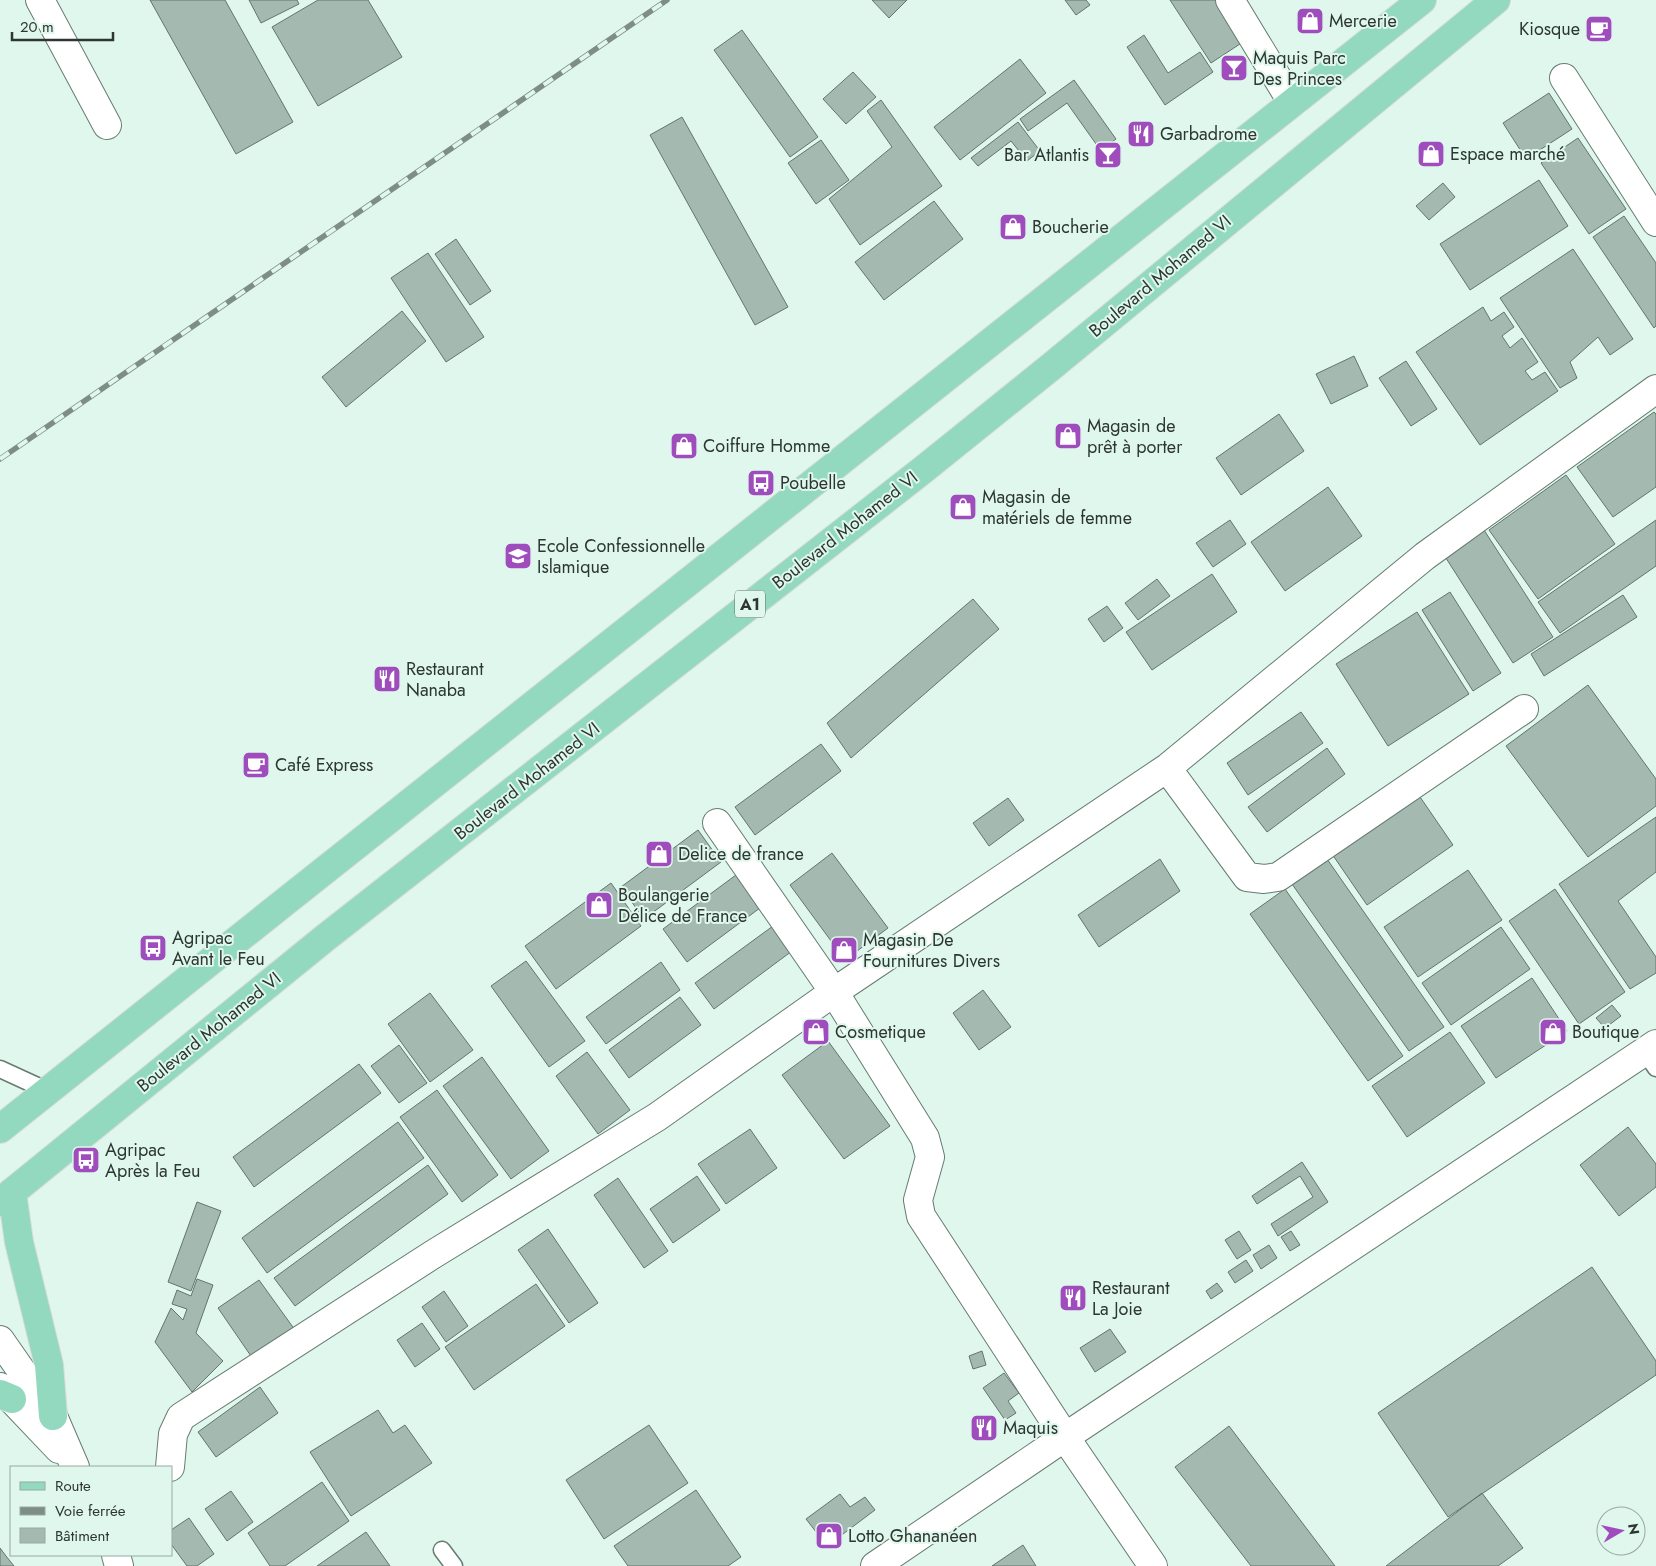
<svg xmlns="http://www.w3.org/2000/svg" width="1656" height="1566" font-family="Jost,sans-serif">
<style>
.building{fill:#a4bab0;stroke:#61766d}
.lines{fill:none;stroke-linecap:round;stroke-linejoin:round}
.service-casing{stroke:#667b72;stroke-width:19}
.minor-casing{stroke:#667b72;stroke-width:30}
.primary-casing{stroke:#d9dbda;stroke-width:30}
.service{stroke:#fff;stroke-width:16}
.minor{stroke:#fff;stroke-width:28}
.primary{stroke:#92d9bf;stroke-width:28}
.rail-casing{stroke:#7e8d86;stroke-width:5.5}
.rail{stroke:#dff7ec;stroke-width:4;stroke-dasharray:11;stroke-linecap:butt}
.labels{text-anchor:middle;dominant-baseline:central;stroke-width:4;stroke-linejoin:round;paint-order:stroke}
.shield{fill:#dff7ec;stroke:#62706a;stroke-width:1}
.shield-label{font-size:16px;font-weight:bold;fill:#2d3632}
.poi-label{font-size:18px;fill:#2d3632;stroke:#dff7ec;text-anchor:start}
.street-label{font-size:18px;fill:#2d3632;stroke:#dff7ec}
</style>
<rect width="100%" height="100%" fill="#dff7ec"/>
<!-- building -->
<path class="building" d="M150,0h75l68,122 -57,32z
M249,0h48l2,4 -38,19z
M318,0h50l34,57 -84,49 -46,-79z
M872,0h35l-18,18z
M1065,0h21l4,5 -14,10z
M1170,0h49l27,40 -35,23z
M742,30l76,107 -28,20 -76,-107z
M1144,35l24,38 32,-21 13,20 -48,33 -38,-58z
M1020,59l26,34 -86,67 -26,-33z
M853,72l23,25 -30,27 -23,-25z
M1074,80l42,59 -15,12 -34,-48 -39,28 -8,-12z
M1549,93l23,36 -46,30 -23,-36z
M881,100l61,86 -82,59 -31,-46 63,-52 -25,-36z
M682,117l106,190 -33,18 -105,-190z
M1018,122l22,29 -13,10 -16,-20 -33,25 -7,-8z
M1578,138l48,71 -37,25 -48,-71z
M821,140l28,40 -33,24 -28,-41z
M1539,180l29,46 -98,64 -30,-46z
M1443,183l12,14 -26,23 -13,-14z
M934,201l29,38 -79,61 -29,-38z
M1624,216l32,47v63l-2,2 -61,-91z
M456,239l35,52 -21,14 -35,-51z
M1573,249l60,90 -23,16 -12,-18 -28,25 7,16 -17,10 -60,-90z
M428,253l56,84 -38,25 -55,-84z
M1483,307l8,14 13,-9 10,15 -12,9 8,12 12,-10 16,24 -13,9 7,9 13,-8 13,19 -78,54 -64,-93z
M402,311l24,30 -80,66 -24,-30z
M1354,356l14,30 -37,18 -15,-30z
M1406,361l31,48 -26,17 -32,-48z
M1654,412l2,2v73l-43,30 -36,-50z
M1279,414l25,37 -63,44 -25,-37z
M1566,475l49,69 -77,55 -49,-69z
M1328,487l34,49 -77,55 -34,-49z
M1230,520l16,24 -33,23 -17,-24z
M1656,520v46l-96,67 -22,-31z
M1484,530l69,107 -40,26 -69,-108z
M1212,574l25,38 -85,58 -26,-38z
M1157,579l13,17 -32,24 -13,-17z
M1450,592l51,81 -28,18 -51,-81z
M1623,595l14,22 -93,59 -13,-22z
M973,599l26,30 -148,129 -24,-35z
M1107,606l16,22 -19,14 -16,-23z
M1417,612l52,82 -81,52 -52,-82z
M1588,685l68,94v27l-68,51 -82,-111z
M1301,712l22,31 -75,52 -21,-32z
M821,744l20,27 -86,64 -20,-28z
M1327,748l18,26 -78,58 -19,-25z
M1418,794l35,51 -86,60 -35,-51z
M1008,798l16,22 -35,26 -16,-23z
M1656,817v55l-38,29 38,56v16l-26,16 -71,-105z
M698,830l23,32 -77,57 -23,-32z
M832,853l56,75 -43,32 -55,-75z
M1160,859l20,32 -81,56 -21,-32z
M1327,859l117,168 -35,24 -117,-167z
M1468,870l34,50 -84,57 -34,-50z
M740,872l24,33 -77,57 -24,-33z
M611,883l30,43 -85,63 -31,-43z
M1285,889l118,167 -35,25 -118,-167z
M1555,889l70,103 -46,32 -70,-103z
M773,926l19,25 -78,58 -19,-26z
M1501,927l29,42 -79,56 -29,-42z
M526,961l59,80 -36,26 -58,-81z
M661,962l19,28 -74,54 -20,-27z
M1532,978l35,53 -71,47 -35,-52z
M983,990l28,37 -32,23 -26,-37z
M430,993l43,57 -43,32 -42,-58z
M680,997l21,28 -72,53 -20,-28z
M1612,1005l9,11 -16,12 -9,-10z
M1450,1032l35,51 -78,54 -35,-51z
M828,1041l62,85 -46,33 -62,-84z
M399,1045l28,38 -28,20 -28,-37z
M587,1052l43,58 -32,24 -42,-58z
M482,1057l67,94 -38,28 -68,-93z
M359,1064l22,29 -127,94 -21,-30z
M437,1090l61,85 -36,27 -62,-85z
M398,1122l26,36 -157,115 -25,-35z
M1628,1127l28,37v23l-37,29 -39,-51z
M750,1129l27,39 -51,36 -28,-40z
M1302,1162l26,40 -50,34 -7,-12 42,-27 -13,-21 -43,28 -5,-8z
M428,1165l20,29 -153,112 -21,-28z
M697,1176l23,34 -47,33 -23,-34z
M618,1178l50,73 -24,17 -50,-73z
M197,1202l24,9 -30,80 -23,-9z
M548,1229l50,74 -29,20 -51,-73z
M1239,1231l12,19 -14,9 -12,-19z
M1291,1231l9,14 -10,6 -9,-14z
M1269,1245l8,13 -16,11 -8,-14z
M1246,1260l7,11 -18,12 -7,-11z
M1592,1267l64,94v14l-208,142 -70,-104z
M197,1279l16,6 -17,48 27,28 -31,31 -37,-50 16,-34 12,12 4,-11 -15,-5 5,-14 14,6z
M259,1280l36,50 -42,29 -35,-51z
M1217,1283l6,8 -12,8 -5,-8z
M536,1284l29,42 -91,64 -29,-43z
M444,1291l24,35 -22,16 -24,-35z
M422,1323l18,26 -25,18 -18,-27z
M1110,1329l16,23 -31,20 -15,-24z
M982,1351l4,14 -13,4 -4,-13z
M1004,1373l15,20 -11,8 8,12 -11,7 -22,-32z
M260,1387l18,26 -62,44 -18,-25z
M378,1410l15,23 12,-8 27,38 -81,53 -41,-64z
M649,1425l39,58 -84,56 -38,-59z
M1229,1426l106,140h-84l-76,-99z
M322,1482l27,39 -64,45h-15l-22,-33z
M696,1490l45,67 -13,9h-100l-14,-20z
M231,1491l22,31 -26,19 -22,-32z
M1482,1493l41,55 -25,18h-112z
M840,1494l10,13 15,-10 10,13 -48,36 -21,-27z
M189,1518l25,36 -17,12h-10l-16,-22v-14z
M366,1532l24,34h-73z
M1023,1545l13,21h-44z
M0,1548l6,8 8,10h-14z"/>
<g class="lines">
<defs>
<path id="service" d="M1645,1052l11,16
M0,1069l48,22
M442,1550l12,16"/>
<path id="minor" d="M40,0l67,125
M1230,0l62,102
M1564,78l92,144
M1167,768l80,109 17,2 14,-2 246,-168
M717,823l117,169 91,146 5,19 -12,43 3,16 144,221 88,129
M0,1340l53,76 22,51
M0,1387l59,62
M170,1467l3,-33 8,-17 251,-162 225,-138 177,-125 333,-224 258,-212 231,-167
M116,1555l3,11
M875,1566l190,-129 591,-393"/>
<path id="primary" d="M0,1129l286,-228 1136,-901
M12,1192l7,50 30,123 4,51
M0,1202l325,-264 599,-469 128,-103 444,-366
M0,1394l12,5"/>
</defs>
<!-- service casing -->
<use href="#service" class="service-casing"/>
<!-- minor casing -->
<use href="#minor" class="minor-casing"/>
<!-- primary casing -->
<use href="#primary" class="primary-casing"/>
<!-- service -->
<use href="#service" class="service"/>
<!-- minor -->
<use href="#minor" class="minor"/>
<!-- primary -->
<use href="#primary" class="primary"/>
<defs>
<path id="rail" d="M0,459l667,-459"/>
</defs>
<!-- rail casing -->
<use href="#rail" class="rail-casing"/>
<!-- rail -->
<use href="#rail" class="rail"/>
</g>
<!-- icons -->
<defs>
<symbol id="shop-square" viewBox="-11 -11 22 22"><rect x="-9" y="-9" width="18" height="18" rx="4" fill="#9f4dbc" stroke="#dff7ec"/><path d="M-5-2.5h2.3a2.7 3.5 0 0 1 5.4 0H5L5.5 6h-11ZM-1.5-2.5h3a1.5 2.3 0 0 0-3 0Z" fill="#fff"/></symbol>
<symbol id="cafe-square" viewBox="-11 -11 22 22"><rect x="-9" y="-9" width="18" height="18" rx="4" fill="#9f4dbc" stroke="#dff7ec"/><path d="M-5.5-4.5H6V0H3Q3 3.5 0 3.5H-2.5Q-5.5 3.5-5.5 0ZM3-3.2v2h1.7v-2ZM-6 4.5H4V6H-6Z" fill="#fff"/></symbol>
<symbol id="bar-square" viewBox="-11 -11 22 22"><rect x="-9" y="-9" width="18" height="18" rx="4" fill="#9f4dbc" stroke="#dff7ec"/><path d="M-6-5H6L.8 .8V4.5H3.5V6h-7V4.5H-.8V.8Z" fill="#fff"/></symbol>
<symbol id="restaurant-square" viewBox="-11 -11 22 22"><rect x="-9" y="-9" width="18" height="18" rx="4" fill="#9f4dbc" stroke="#dff7ec"/><path d="M-5-6h1v4h1v-4h1v4h1v-4h1v5L-1.5 .5V6h-2V.5L-5-1ZM5-6V6H3V1.5H1.5Q1.5-4 5-6Z" fill="#fff"/></symbol>
<symbol id="bus-square" viewBox="-11 -11 22 22"><rect x="-9" y="-9" width="18" height="18" rx="4" fill="#9f4dbc" stroke="#dff7ec"/><path d="M-5-6H5V4H4V6H2V4H-2V6H-4V4H-5ZM-3.5-4V0h7V-4ZM-3.5 1.2v1.5H-2V1.2ZM2 1.2v1.5H3.5V1.2Z" fill="#fff"/></symbol>
<symbol id="school-square" viewBox="-11 -11 22 22"><rect x="-9" y="-9" width="18" height="18" rx="4" fill="#9f4dbc" stroke="#dff7ec"/><path d="M0-5L7-2L0 1L-7-2ZM-4 1L0 2.5L4 1V4Q0 6-4 4Z" fill="#fff"/></symbol>
</defs>
<g fill-rule="evenodd">
<use href="#shop-square" x="1294" y="5" width="32" height="32"/>
<use href="#cafe-square" x="1583" y="13" width="32" height="32"/>
<use href="#bar-square" x="1218" y="52" width="32" height="32"/>
<use href="#restaurant-square" x="1125" y="118" width="32" height="32"/>
<use href="#shop-square" x="1415" y="138" width="32" height="32"/>
<use href="#bar-square" x="1092" y="139" width="32" height="32"/>
<use href="#shop-square" x="997" y="211" width="32" height="32"/>
<use href="#shop-square" x="1052" y="420" width="32" height="32"/>
<use href="#shop-square" x="668" y="430" width="32" height="32"/>
<use href="#bus-square" x="745" y="467" width="32" height="32"/>
<use href="#shop-square" x="947" y="491" width="32" height="32"/>
<use href="#school-square" x="502" y="540" width="32" height="32"/>
<use href="#restaurant-square" x="371" y="663" width="32" height="32"/>
<use href="#cafe-square" x="240" y="749" width="32" height="32"/>
<use href="#shop-square" x="643" y="838" width="32" height="32"/>
<use href="#shop-square" x="583" y="889" width="32" height="32"/>
<use href="#bus-square" x="137" y="932" width="32" height="32"/>
<use href="#shop-square" x="828" y="934" width="32" height="32"/>
<use href="#shop-square" x="800" y="1016" width="32" height="32"/>
<use href="#shop-square" x="1537" y="1016" width="32" height="32"/>
<use href="#bus-square" x="70" y="1144" width="32" height="32"/>
<use href="#restaurant-square" x="1057" y="1282" width="32" height="32"/>
<use href="#restaurant-square" x="968" y="1412" width="32" height="32"/>
<use href="#shop-square" x="813" y="1520" width="32" height="32"/>
</g>
<g class="labels">
<!-- shield labels -->
<rect class="shield" x="735" y="590.5" width="30" height="27" rx="4"/>
<g class="shield-label">
<text x="750" y="604">A1</text>
</g>
<!-- poi labels -->
<g class="poi-label">
<text x="1329" y="21">Mercerie</text>
<text x="1580" y="29" text-anchor="end">Kiosque</text>
<text x="1253" y="58">Maquis Parc<tspan x="1253" dy="21">Des Princes</tspan></text>
<text x="1160" y="134">Garbadrome</text>
<text x="1450" y="154">Espace marché</text>
<text x="1089" y="155" text-anchor="end">Bar Atlantis</text>
<text x="1032" y="227">Boucherie</text>
<text x="1087" y="426">Magasin de<tspan x="1087" dy="21">prêt à porter</tspan></text>
<text x="703" y="446">Coiffure Homme</text>
<text x="780" y="483">Poubelle</text>
<text x="982" y="497">Magasin de<tspan x="982" dy="21">matériels de femme</tspan></text>
<text x="537" y="546">Ecole Confessionnelle<tspan x="537" dy="21">Islamique</tspan></text>
<text x="406" y="669">Restaurant<tspan x="406" dy="21">Nanaba</tspan></text>
<text x="275" y="765">Café Express</text>
<text x="678" y="854">Delice de france</text>
<text x="618" y="895">Boulangerie<tspan x="618" dy="21">Délice de France</tspan></text>
<text x="172" y="938">Agripac<tspan x="172" dy="21">Avant le Feu</tspan></text>
<text x="863" y="940">Magasin De<tspan x="863" dy="21">Fournitures Divers</tspan></text>
<text x="835" y="1032">Cosmetique</text>
<text x="1572" y="1032">Boutique</text>
<text x="105" y="1150">Agripac<tspan x="105" dy="21">Après la Feu</tspan></text>
<text x="1092" y="1288">Restaurant<tspan x="1092" dy="21">La Joie</tspan></text>
<text x="1003" y="1428">Maquis</text>
<text x="848" y="1536">Lotto Ghananéen</text>
</g>
<!-- street labels -->
<g class="street-label">
<text transform="translate(1160 276) rotate(-40)">Boulevard Mohamed VI</text>
<text transform="translate(845 530) rotate(-38)">Boulevard Mohamed VI</text>
<text transform="translate(527 781) rotate(-38)">Boulevard Mohamed VI</text>
<text transform="translate(209 1032) rotate(-39)">Boulevard Mohamed VI</text>
</g>
</g>
<!-- legend -->
<rect x="10" y="1466" width="162" height="90" fill="#dff7ec" stroke="#98aaa2"/>
<rect x="20" y="1482" width="25" height="8" fill="#92d9bf" stroke="#98aaa2"/>
<text x="55" y="1491" font-size="15" fill="#2d3632">Route</text>
<rect x="20" y="1507" width="25" height="8" fill="#7e8d86" stroke="#98aaa2"/>
<text x="55" y="1516" font-size="15" fill="#2d3632">Voie ferrée</text>
<rect x="20" y="1528" width="25" height="15" fill="#a4bab0" stroke="#98aaa2"/>
<text x="55" y="1541" font-size="15" fill="#2d3632">Bâtiment</text>
<!-- north arrow -->
<g transform="translate(1621 1531) rotate(81)"><circle r="24" fill="#dff7ec" stroke="#98aaa2"/>
<path d="M0-4L9 19L0 12L-9 19Z" fill="#9f4dbc"/>
<text y="-8" font-size="14" font-weight="bold" text-anchor="middle" fill="#2d3632">N</text>
</g>
<!-- scale -->
<path d="M12 32v8h101v-8" fill="none" stroke="#2d3632" stroke-width="2.5"/>
<text x="20" y="32" font-size="15" fill="#2d3632" stroke="#dff7ec" stroke-width="4" paint-order="stroke">20 m</text>
</svg>
